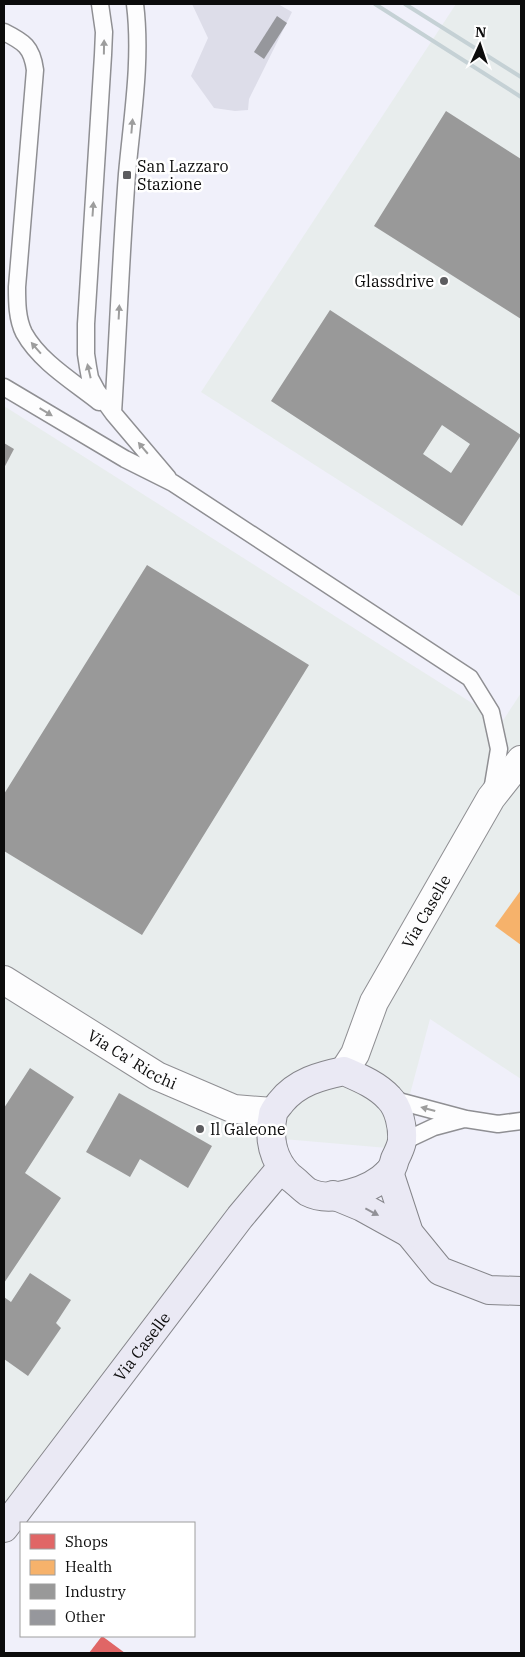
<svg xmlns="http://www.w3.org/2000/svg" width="525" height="1657" font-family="'IBM Plex Serif',serif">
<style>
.industrial{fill:#e8eded}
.plaza{fill:#dddde9}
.shops{fill:#e06666}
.health{fill:#f6b26b}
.industry{fill:#999;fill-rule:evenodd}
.building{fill:#96979c}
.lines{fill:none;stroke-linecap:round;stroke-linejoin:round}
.lane-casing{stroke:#8f8f93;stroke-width:19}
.street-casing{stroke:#8f8f93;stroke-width:30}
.secondary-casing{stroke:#85858a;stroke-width:30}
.lane{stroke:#fdfdfe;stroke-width:16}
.street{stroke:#fdfdfe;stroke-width:28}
.secondary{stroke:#eae9f4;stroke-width:28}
.rail{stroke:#c5d1d5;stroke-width:4}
.oneway{fill:#9d9d9d}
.oneway2{fill:#919197}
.poi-dot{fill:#5c5c5f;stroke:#fff;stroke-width:2}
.labels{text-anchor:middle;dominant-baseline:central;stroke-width:5;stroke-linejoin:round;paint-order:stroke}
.poi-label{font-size:16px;fill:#0c0c0c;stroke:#fff;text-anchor:start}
.street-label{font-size:16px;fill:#0c0c0c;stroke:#fff}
</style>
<rect width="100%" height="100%" fill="#f0f0fa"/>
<!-- industrial -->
<path class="industrial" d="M456,4h65v593l-320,-205z
M4,406l498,316 19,-29v386l-91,-60 -25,94 -6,36 -116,-10 -279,373z"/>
<!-- plaza -->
<path class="plaza" d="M192,4h86l14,8 -43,87 -1,11 -13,1 -21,-3 -23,-32 17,-38z"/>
<!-- shops -->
<path class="shops" d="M102,1636l23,17h-36z"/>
<!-- health -->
<path class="health" d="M521,890v55l-26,-19z"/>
<!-- industry -->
<path class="industry" d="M446,111l75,48v160l-147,-93z
M330,310l191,125 -59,91 -191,-125zM442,425l28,19 -19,29 -28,-19z
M4,443l10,6 -10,19z
M147,565l162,100 -167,270 -138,-84v-57z
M30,1068l44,29 -49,76 36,25 -57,85v-175z
M119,1093l93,53 -24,42 -48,-29 -10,18 -44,-25z
M30,1273l41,27 -15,23 5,5 -33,48 -24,-17v-62l7,5z"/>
<!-- building -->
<path class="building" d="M277,16l10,7 -23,36 -10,-7z"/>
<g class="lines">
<defs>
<path id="lane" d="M100,4l4,28 -1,23 -17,269v30l2,13 2,11 7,13 16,22 55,65
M4,32c20,10 28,15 31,38l-18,217c0,15 0,32 7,46 16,29 50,49 75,69
M4,387l121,72 48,24 297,195 21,34 8,37 -7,42
M113,413c5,-80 8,-159 14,-239 5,-56 15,-114 8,-170
M391,1099l75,20 32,5 23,-3
M402,1142l32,-15 30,-8"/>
<g id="street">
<path id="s1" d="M4,980l153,96 77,33 39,3"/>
<path id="s2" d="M344,1071l11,-17 19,-52 117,-204 30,-38"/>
</g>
<g id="secondary">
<path d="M344,1071c16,7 33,14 45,27 10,10 14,29 13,43 -1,6 -4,12 -7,18 -1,4 -3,10 -6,13 -17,18 -58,32 -81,20 -6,-4 -12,-11 -18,-15 -17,-16 -22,-39 -17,-63 1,-4 5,-8 8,-12 16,-20 39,-26 63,-31z"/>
<path d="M389,1172l20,61 31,38 49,19 32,1"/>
<path d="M333,1195l29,12 47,26"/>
<path id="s3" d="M4,1528l236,-311 41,-49"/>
</g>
</defs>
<!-- lane casing -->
<use href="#lane" class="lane-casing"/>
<!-- street casing -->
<use href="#street" class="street-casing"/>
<!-- secondary casing -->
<use href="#secondary" class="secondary-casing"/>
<!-- lane -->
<use href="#lane" class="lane"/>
<!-- street -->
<use href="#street" class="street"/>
<!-- secondary -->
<use href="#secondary" class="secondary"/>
<!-- rail -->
<path class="rail" d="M375,4l146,93
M405,4l116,73"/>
</g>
<!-- one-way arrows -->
<defs><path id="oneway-solid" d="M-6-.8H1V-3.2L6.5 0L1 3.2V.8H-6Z" transform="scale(1.25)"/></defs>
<g class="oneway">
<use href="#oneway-solid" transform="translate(104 47) rotate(-89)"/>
<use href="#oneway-solid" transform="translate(132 126) rotate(-85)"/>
<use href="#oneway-solid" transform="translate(93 209) rotate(-86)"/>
<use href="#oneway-solid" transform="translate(119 312) rotate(-87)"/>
<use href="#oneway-solid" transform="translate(36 348) rotate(-131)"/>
<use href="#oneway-solid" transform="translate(89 371) rotate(-103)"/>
<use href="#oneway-solid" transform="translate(46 412) rotate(31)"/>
<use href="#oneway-solid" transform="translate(143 448) rotate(-130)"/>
<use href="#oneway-solid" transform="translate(428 1109) rotate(-165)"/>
</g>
<use class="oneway2" href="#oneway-solid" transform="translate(372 1212) rotate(28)"/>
<!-- markers -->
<g class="poi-dot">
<rect x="122" y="170" width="10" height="10" rx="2.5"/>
<circle cx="444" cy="281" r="5"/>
<circle cx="200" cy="1129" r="5"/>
</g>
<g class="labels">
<!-- poi labels -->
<g class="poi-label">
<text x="137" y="166">San Lazzaro<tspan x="137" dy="18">Stazione</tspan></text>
<text x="434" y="281" text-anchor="end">Glassdrive</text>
<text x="210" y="1129">Il Galeone</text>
</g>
<!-- street labels -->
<g class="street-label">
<text stroke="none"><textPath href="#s2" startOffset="180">Via Caselle</textPath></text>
<text stroke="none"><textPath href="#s1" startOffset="151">Via Ca' Ricchi</textPath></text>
<text stroke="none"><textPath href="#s3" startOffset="228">Via Caselle</textPath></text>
</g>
</g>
<!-- border -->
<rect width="525" height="1657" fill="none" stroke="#0c0c0c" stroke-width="10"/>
<!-- legend -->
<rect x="20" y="1522" width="175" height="115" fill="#ffffff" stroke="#9e9e9e"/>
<rect x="30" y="1534" width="25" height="15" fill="#e06666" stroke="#9e9e9e"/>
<text x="65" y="1547" font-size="15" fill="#0c0c0c">Shops</text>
<rect x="30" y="1560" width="25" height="15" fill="#f6b26b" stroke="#9e9e9e"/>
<text x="65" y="1572" font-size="15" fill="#0c0c0c">Health</text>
<rect x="30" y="1584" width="25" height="15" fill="#999999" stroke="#9e9e9e"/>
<text x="65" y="1597" font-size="15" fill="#0c0c0c">Industry</text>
<rect x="30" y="1610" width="25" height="15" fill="#96979c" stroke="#9e9e9e"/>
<text x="65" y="1622" font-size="15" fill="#0c0c0c">Other</text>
<!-- north arrow -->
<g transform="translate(480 45) rotate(3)" stroke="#ffffff" stroke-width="4" paint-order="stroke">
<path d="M0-4L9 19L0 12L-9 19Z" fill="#0c0c0c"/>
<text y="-8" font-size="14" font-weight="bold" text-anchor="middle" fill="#0c0c0c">N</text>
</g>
</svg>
